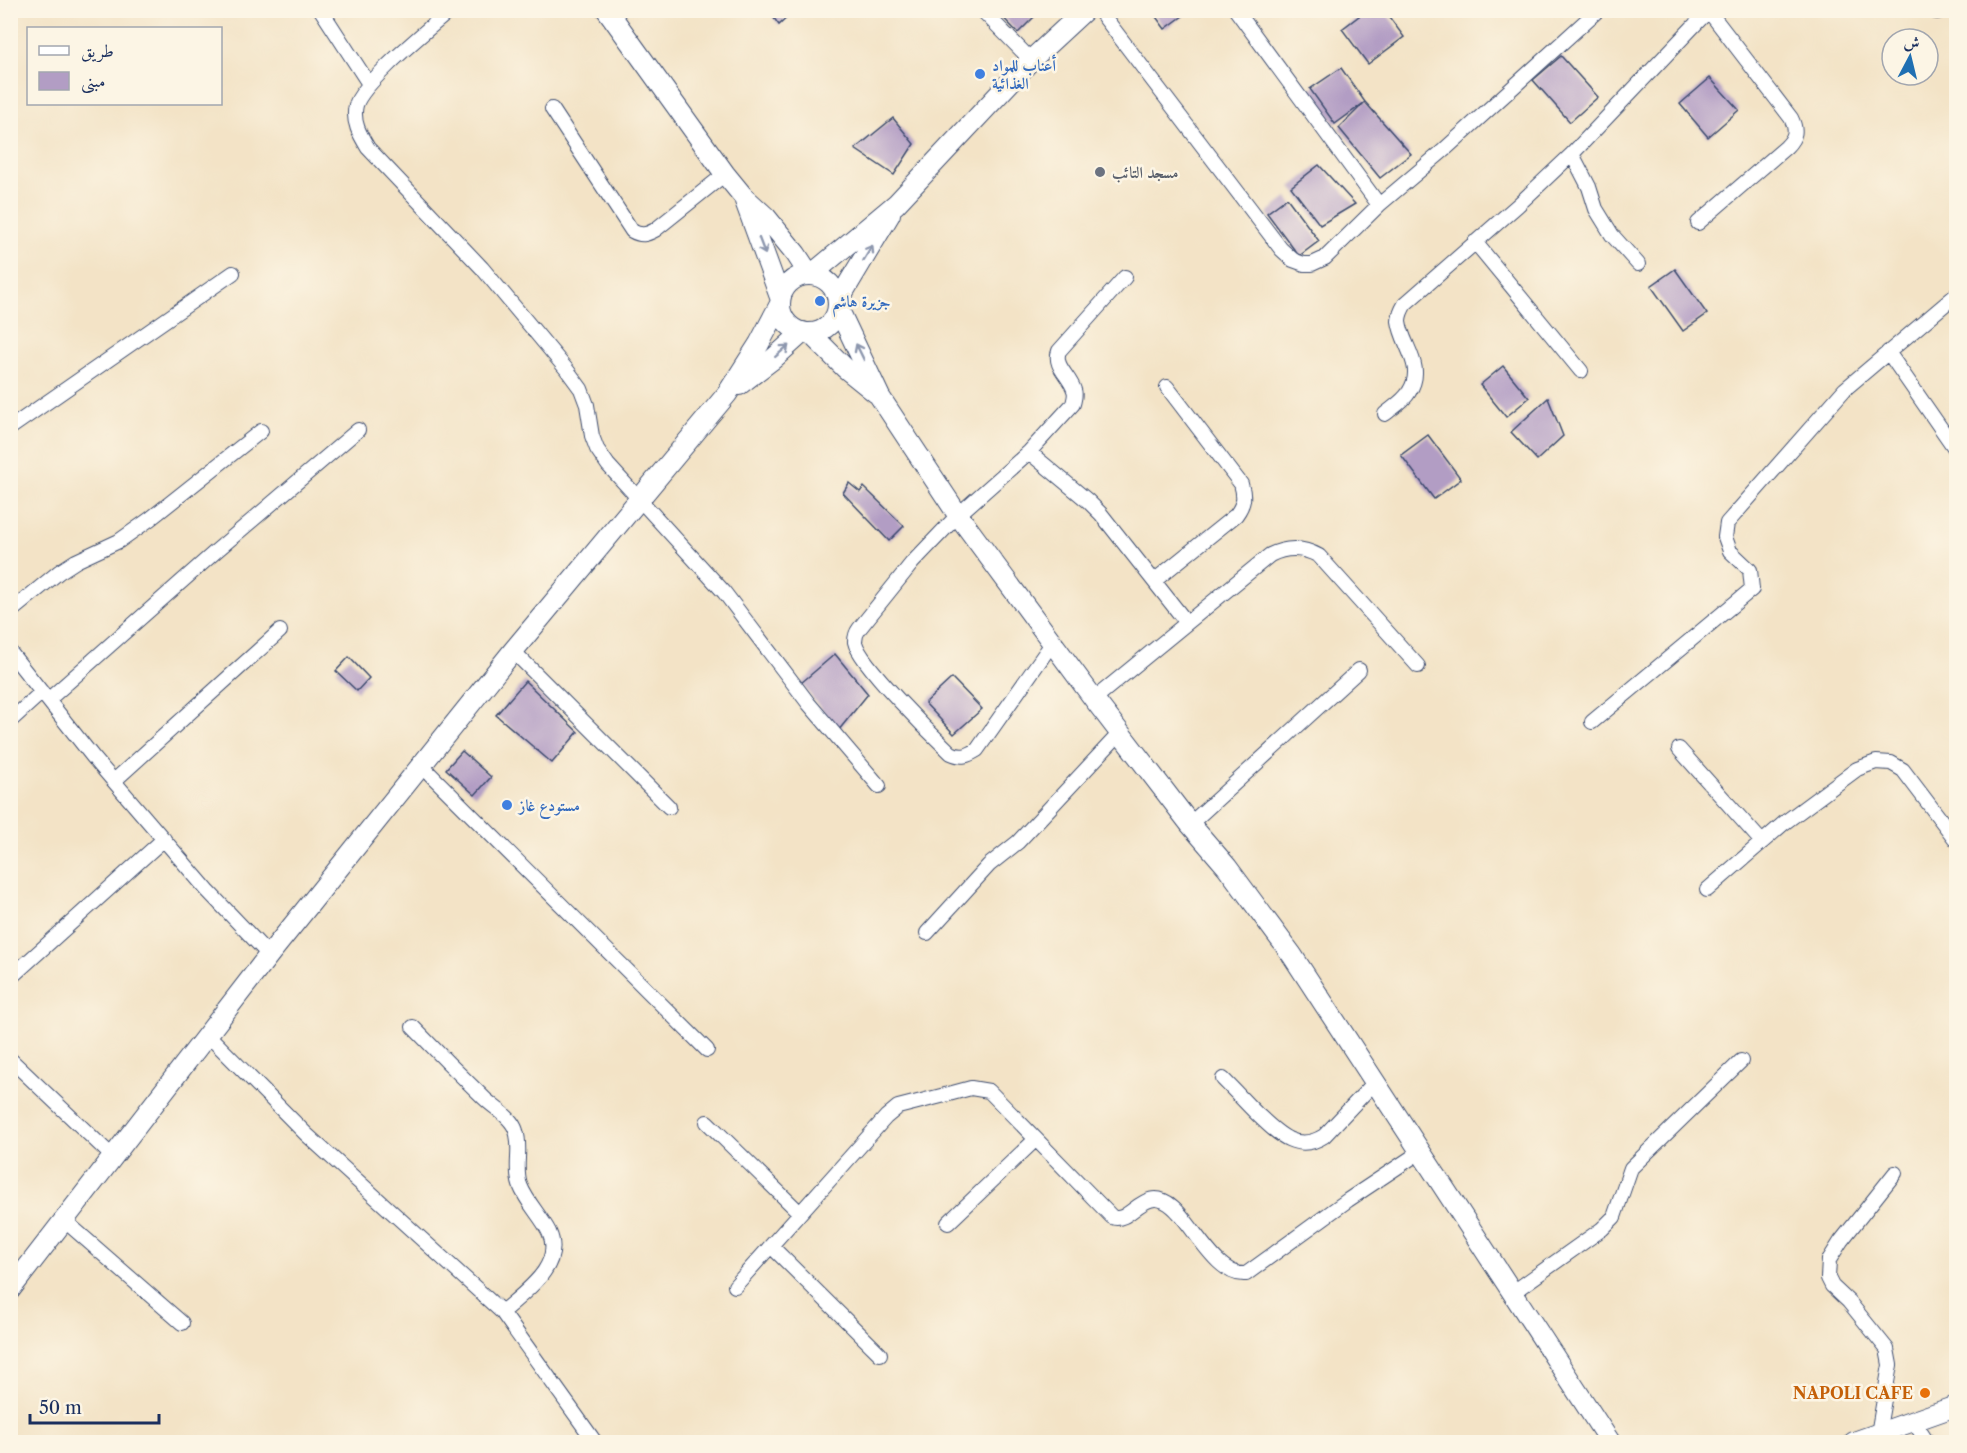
<svg xmlns="http://www.w3.org/2000/svg" width="1967" height="1453" font-family="'Libre Caslon Text',Amiri,serif">
<style>
.building{fill:#b29dc4}
.lines{fill:none;stroke-linecap:round;stroke-linejoin:round}
.street-casing{stroke:#3b4a6e;stroke-width:16}
.secondary-casing{stroke:#3b4a6e;stroke-width:22}
.street{stroke:#fff;stroke-width:14}
.secondary{stroke:#fff;stroke-width:20}
.oneway{stroke:#8d97ae}
.shop-dot{fill:#3f7fe0;stroke:#fcf5e5;stroke-width:2}
.worship-dot{fill:#6b7280;stroke:#fcf5e5;stroke-width:2}
.food-dot{fill:#e8710a;stroke:#fcf5e5;stroke-width:2}
.labels{text-anchor:middle;dominant-baseline:central;stroke-width:5;stroke-linejoin:round;paint-order:stroke}
.shop-label{font-size:16px;font-weight:bold;fill:#366cbe;stroke:#fcf5e5;text-anchor:start}
.worship-label{font-size:16px;font-weight:bold;fill:#5b616d;stroke:#fcf5e5;text-anchor:start}
.food-label{font-size:16px;font-weight:bold;fill:#c56008;stroke:#fcf5e5;text-anchor:end}
</style>
<rect width="100%" height="100%" fill="#fcf5e5"/>
<filter id="ink" filterUnits="userSpaceOnUse"><feTurbulence type="fractalNoise" baseFrequency=".0167" numOctaves="2"/><feDisplacementMap in="SourceGraphic" scale="12" xChannelSelector="R" yChannelSelector="G"/><feConvolveMatrix kernelMatrix="1 2 1 2 8 2 1 2 1" color-interpolation-filters="sRGB"/></filter>
<filter id="wash" filterUnits="userSpaceOnUse"><feTurbulence type="fractalNoise" baseFrequency=".008" numOctaves="4" result="noise"/><feDisplacementMap in="SourceGraphic" scale="24" xChannelSelector="R" yChannelSelector="G"/><feGaussianBlur stdDeviation="1.35" result="paint"/><feColorMatrix in="noise" values="0 0 0 0 0 0 0 0 0 0 0 0 0 0 0 0 0 1.4 0 .05"/><feComposite in="paint" operator="in"/></filter>
<g filter="url(#wash)">
<rect width="100%" height="100%" fill="#f3e3c6"/>
<g id="blocks">
<!-- building -->
<path class="building" d="M768,10h27l-16,15z
M996,10h45l-23,23z
M1151,10h40l-26,19z
M1367,10h17l20,27 -36,27 -26,-35z
M1561,56l37,41 -28,25 -37,-42z
M1341,68l24,34 -30,22 -25,-35z
M1710,78l29,32 -31,27 -28,-33z
M1365,102l46,52 -31,24 -41,-50z
M893,118l21,26 -20,31 -39,-26z
M1319,165l36,39 -35,21 -29,-38z
M1287,198l32,43 -20,15 -32,-43z
M1675,269l32,45 -24,17 -32,-45z
M1503,366l26,32 -23,19 -26,-32z
M1548,398l15,38 -26,24 -26,-28z
M1428,435l33,44 -27,20 -33,-44z
M849,483l11,9 4,-5 40,39 -15,15 -46,-48z
M835,654l33,40 -30,37 -37,-48z
M349,657l20,21 -12,13 -21,-20z
M952,678l30,31 -28,25 -29,-31z
M525,681l53,51 -26,31 -56,-48z
M462,751l29,26 -16,18 -29,-26z"/>
</g>
</g>
<g filter="url(#ink)">
<use href="#blocks" fill-opacity="0" stroke="#3b4a6e" stroke-width="1.5"/>
<g class="lines">
<defs>
<path id="street" d="M321,10l48,74
M450,10c-21,19 -87,72 -94,95 -4,17 4,30 12,43l114,120 85,102 14,19 6,16 5,31 5,13 11,16 116,127 85,112 70,82
M982,10l49,50
M1099,10l182,239 12,11 11,4h8l13,-6 54,-53 65,-55 154,-140
M1236,10l143,195
M1927,10l10,2 9,-2
M552,109l80,122c9,5 14,4 23,-1l70,-56
M1572,154l17,33 7,22 16,26 26,29
M1698,223l88,-76c10,-10 11,-17 5,-29l-83,-108
M1475,242l106,129
M1888,352l68,98
M1385,414c7,-6 19,-13 24,-22 17,-26 -7,-46 -10,-71 0,-6 3,-12 6,-17l113,-99 54,-51 136,-143
M10,428l223,-155
M1029,452l59,49 13,13 86,109
M1154,581l82,-66c8,-11 9,-18 5,-31l-74,-97
M10,612l49,-40 17,-11 43,-20 31,-22 111,-88
M1053,642l-76,108c-10,6 -15,8 -26,3 -19,-18 -92,-90 -96,-111 0,-5 1,-9 4,-13l53,-66 46,-48 71,-63 44,-48c1,-5 3,-9 1,-14 -4,-14 -21,-24 -15,-39l66,-74
M513,651l156,156
M10,652l83,105 115,134 61,64
M1094,699l176,-144c16,-8 33,-8 49,1l99,110
M48,700l167,-148 143,-122
M10,721l32,-29
M1592,722l160,-133 -2,-19 -20,-19 -5,-14 2,-14 118,-134 111,-94
M1679,749l83,93
M422,766l285,284
M114,781l166,-150
M1190,824l169,-154
M1707,890l77,-67 73,-54 19,-7 15,1 12,7 53,70
M927,933l62,-68 29,-23 102,-109
M10,978l154,-139
M413,1027c23,24 47,48 71,71 10,10 28,19 32,33 6,17 -2,37 4,54 7,18 21,31 29,47 16,34 -26,61 -47,80
M208,1035l98,99 196,178 93,130
M10,1059l104,99
M1223,1079c11,11 22,23 33,34 20,19 40,41 68,23l52,-55
M707,1122l93,91
M65,1221l117,102
M948,1223l87,-83
M771,1246l109,108
M735,1286l151,-169 12,-10 47,-12 26,-7 18,3 123,126c19,8 32,-35 61,-10 20,17 44,70 73,67l102,-74 72,-48
M1512,1293l90,-64 12,-12 17,-49 110,-107
M1914,1422l13,20
M1878,1434l12,-69 -3,-16 -38,-47 -17,-16 -4,-8 1,-18 12,-19 54,-68"/>
<path id="secondary" d="M607,10l118,164 18,22 23,21 17,21 13,16 13,20
M745,201l35,96
M780 304a29 29 0 1 1 58 0a29 29 0 1 1-58 0Z
M811,275l85,-71 135,-144 54,-50
M838,301l52,-87
M838,308l42,89 78,118 136,184 96,125 37,43 65,88 318,487
M810,333l35,35 31,25
M739,385l34,-26 30,-27
M10,1290l259,-335 244,-304 214,-257 32,-50 21,-40
M1854,1442l102,-36"/>
</defs>
<!-- street casing -->
<use href="#street" class="street-casing"/>
<!-- secondary casing -->
<use href="#secondary" class="secondary-casing"/>
<!-- street -->
<use href="#street" class="street"/>
<!-- secondary -->
<use href="#secondary" class="secondary"/>
</g>
<!-- one-way arrows -->
<defs><path id="oneway-shaft" d="M-6 0H5M1.5-3L5.5 0L1.5 3" fill="none" stroke-width="1.6" stroke-linecap="round" stroke-linejoin="round" transform="scale(1.5)"/></defs>
<g class="oneway">
<use href="#oneway-shaft" transform="translate(762 246) rotate(69)"/>
<use href="#oneway-shaft" transform="translate(868 253) rotate(-59)"/>
<use href="#oneway-shaft" transform="translate(782 351) rotate(-41)"/>
<use href="#oneway-shaft" transform="translate(860 352) rotate(-116)"/>
</g>
</g>
<!-- markers -->
<g class="shop-dot">
<circle cx="980" cy="74" r="6"/>
<circle cx="820" cy="301" r="6"/>
<circle cx="507" cy="805" r="6"/>
</g>
<circle class="worship-dot" cx="1100" cy="172" r="6"/>
<circle class="food-dot" cx="1925" cy="1393" r="6"/>
<g class="labels">
<!-- shop labels -->
<g class="shop-label">
<text x="992" y="65">أعناب للمواد<tspan x="992" dy="18">الغذائية</tspan></text>
<text x="832" y="301">جزيرة هاشم</text>
<text x="519" y="805">مستودع غاز</text>
</g>
<!-- worship labels -->
<g class="worship-label">
<text x="1112" y="172">مسجد التائب</text>
</g>
<!-- food labels -->
<g class="food-label">
<text x="1913" y="1393">NAPOLI CAFE</text>
</g>
</g>
<!-- margin -->
<rect width="1967" height="1453" fill="none" stroke="#fcf5e5" stroke-width="36"/>
<!-- legend -->
<rect x="27" y="27" width="195" height="78" fill="#fcf5e5" stroke="#a2a6af" stroke-width="1.5"/>
<rect x="39" y="46" width="30" height="9" fill="#ffffff" stroke="#a2a6af" stroke-width="1.5"/>
<text x="81" y="57" font-size="18" fill="#1b2f5e">طريق</text>
<rect x="39" y="72" width="30" height="18" fill="#b29dc4" stroke="#a2a6af" stroke-width="1.5"/>
<text x="81" y="87" font-size="18" fill="#1b2f5e">مبنى</text>
<!-- north arrow -->
<g transform="translate(1910 57) rotate(7)"><circle r="28" fill="#fcf5e5" stroke="#a2a6af" stroke-width="1.5"/>
<path d="M0-4.5L10 22L0 15L-10 22Z" fill="#1f6fb2"/>
<text y="-9" font-size="16" font-weight="bold" text-anchor="middle" fill="#1b2f5e">ش</text>
</g>
<!-- scale -->
<path d="M30 1414v9h129v-9" fill="none" stroke="#1b2f5e" stroke-width="3"/>
<text x="39" y="1414" font-size="18" fill="#1b2f5e" stroke="#fcf5e5" stroke-width="4.5" paint-order="stroke">50 m</text>
</svg>
